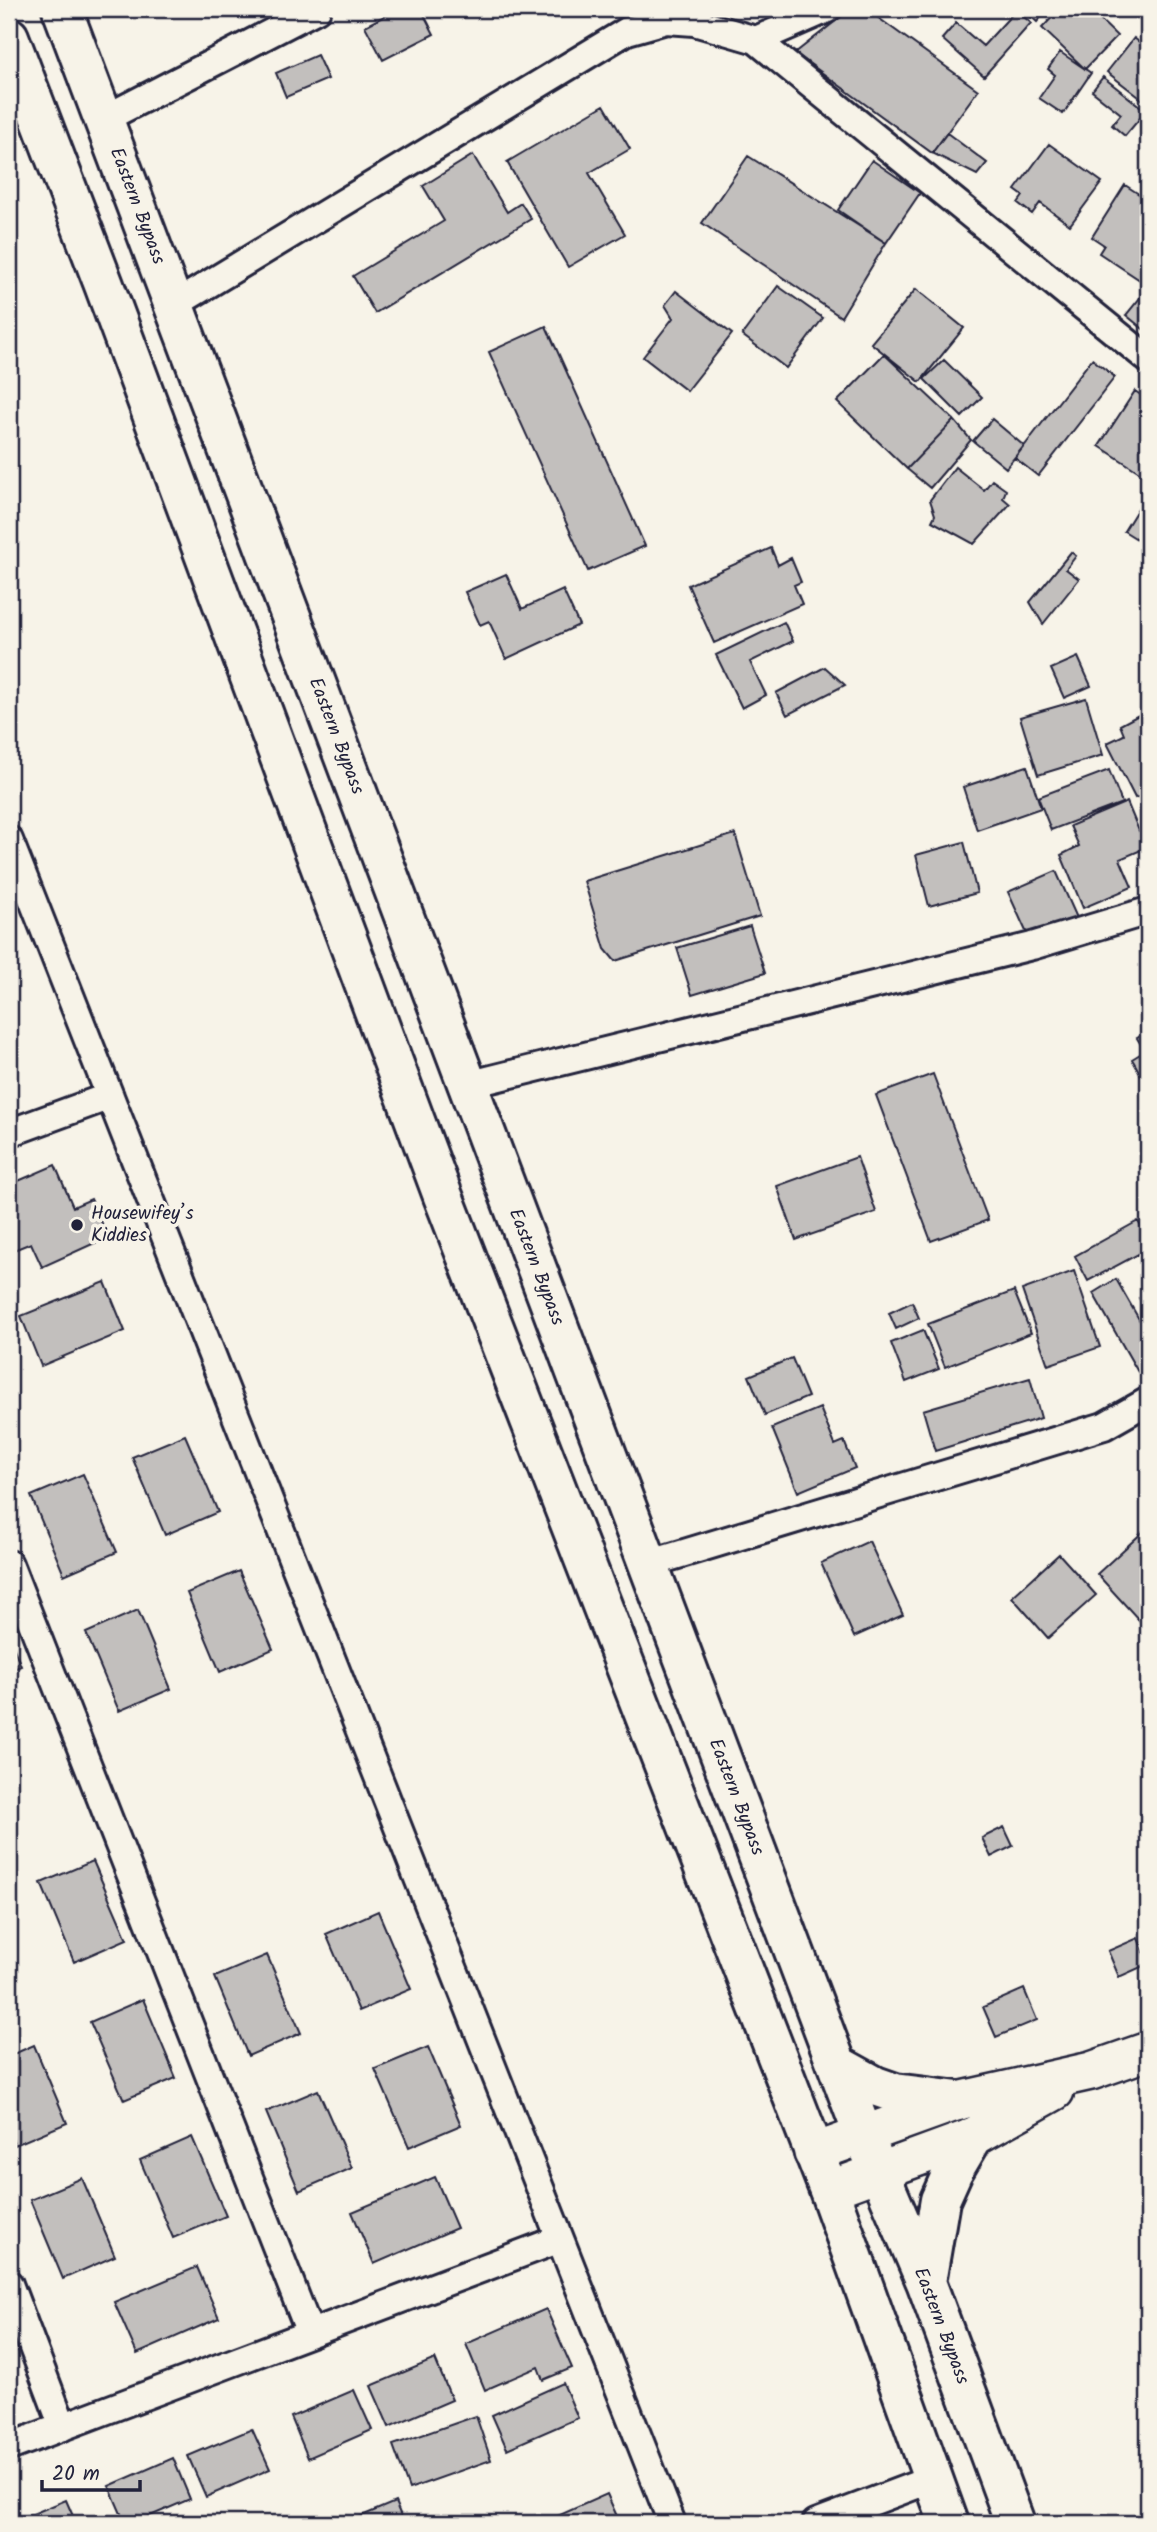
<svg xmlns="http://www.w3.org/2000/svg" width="1157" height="2532" font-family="Kalam,sans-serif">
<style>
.building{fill:#c2bfbd;stroke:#22223b;stroke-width:2}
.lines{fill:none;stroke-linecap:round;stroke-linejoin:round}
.street-casing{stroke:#22223b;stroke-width:32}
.secondary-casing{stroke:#22223b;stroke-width:42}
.primary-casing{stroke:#22223b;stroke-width:44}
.street{stroke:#f7f3e8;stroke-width:26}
.secondary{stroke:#f7f3e8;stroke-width:37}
.primary{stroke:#f7f3e8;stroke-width:38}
.poi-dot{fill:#22223b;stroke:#f7f3e8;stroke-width:2.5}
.labels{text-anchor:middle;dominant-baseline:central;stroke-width:7;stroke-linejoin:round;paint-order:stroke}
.street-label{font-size:19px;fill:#22223b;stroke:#f7f3e8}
.poi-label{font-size:19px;fill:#22223b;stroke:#f7f3e8;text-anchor:start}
</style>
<rect width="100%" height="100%" fill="#f7f3e8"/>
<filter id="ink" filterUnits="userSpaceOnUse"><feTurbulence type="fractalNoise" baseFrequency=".0143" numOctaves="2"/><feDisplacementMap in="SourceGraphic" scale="14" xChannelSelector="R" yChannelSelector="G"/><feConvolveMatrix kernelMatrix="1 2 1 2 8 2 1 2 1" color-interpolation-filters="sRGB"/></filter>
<g filter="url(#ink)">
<!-- building -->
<path class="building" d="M398,9h23l13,25 -51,26 -18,-34z
M851,9h15l112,81 -46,63 -137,-100z
M1023,9h25l-11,13z
M1060,9h29l28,27 -32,33 -43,-41z
M1016,10l15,13 -47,53 -42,-37 14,-16 27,23z
M1134,38l14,11 -4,7 4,3v45l-41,-32z
M1060,52l31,21 -28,41 -24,-16 16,-23 -7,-6z
M317,55l11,24 -42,18 -10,-24z
M1103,77l43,34 -21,25 -13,-11 9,-11 -29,-23z
M604,105l26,44 -41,24 36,61 -57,33 -61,-105z
M947,133l40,30 -10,12 -45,-22z
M1049,144l53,38 -32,43 -30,-22 -8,11 -14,-11 5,-7 -8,-6z
M473,155l34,57 14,-9 10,16 -156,94 -22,-37 91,-55 -21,-35z
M748,156l138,87 -45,74 -139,-94z
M872,160l48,33 -34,50 -48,-33z
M1125,185l23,15v80l-2,4 -47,-31 5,-8 -12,-8z
M778,286l45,32 -37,50 -44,-33z
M1148,288v45l-22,-18z
M916,289l48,39 -44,54 -49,-39z
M676,291l56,43 -45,57 -44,-34 30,-39 -8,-13z
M546,326l99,220 -57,25 -99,-219z
M884,354l70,66 -47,49 -70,-67z
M1092,359l23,18 -77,99 -23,-18z
M944,360l38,37 -20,20 -38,-38z
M1135,391l13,9v69l-4,6 -45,-29z
M992,419l32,27 -18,22 -33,-27z
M954,420l17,20 -41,48 -23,-19z
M955,467l29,23 8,-10 14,10 -3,8 7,6 -36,40 -42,-23 3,-6 -5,-15z
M1148,492v54l-24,-15z
M771,548l7,17 13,-7 10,24 -7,3 8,19 -88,39 -26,-58z
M1071,552l5,4 -10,13 13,10 -36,45 -13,-22z
M506,574l16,35 41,-19 16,35 -73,34 -17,-38 -9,4 -15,-33z
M784,622l9,19 -43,21 16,33 -24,13 -26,-53z
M1078,657l13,29 -27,12 -13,-29z
M825,667l20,18 -58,30 -11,-22z
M1086,698l17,57 -65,20 -18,-58z
M1148,710v84l-13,4 -28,-55 17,-8 -4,-10z
M1027,766l14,42 -64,22 -14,-43z
M1109,770l13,33 -71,27 -13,-33z
M1127,802l12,29 9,-4v39l-7,-16 -21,9 12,28 -49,21 -22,-53 18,-9 -9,-20z
M735,834l25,82 -145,45 -10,-12 -21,-68z
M964,842l13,51 -48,13 -13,-51z
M1056,871l21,47 -48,20 -21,-46z
M750,926l15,47 -73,22 -15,-47z
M1148,1032v55l-16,-28 13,-8 -8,-13z
M933,1074l55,146 -57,21 -55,-146z
M857,1157l19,55 -80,28 -19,-54z
M55,1165l18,42 18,-8 17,38 -66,30 -11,-24 -22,9v-67z
M1138,1221l10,19v9l-60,32 -13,-25z
M1074,1271l26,76 -52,18 -26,-75z
M1116,1279l32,56v31l-10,6 -45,-79z
M105,1282l20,49 -84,35 -20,-50z
M1014,1291l17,42 -86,34 -17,-43z
M1148,1292v22l-9,-16z
M912,1302l7,16 -23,11 -7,-16z
M923,1330l16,39 -33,13 -15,-39z
M792,1358l16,39 -43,18 -16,-39z
M1030,1378l11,40 -106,33 -12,-41z
M820,1408l15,37 9,-4 11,27 -57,24 -26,-64z
M185,1435l33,77 -53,23 -33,-78z
M83,1474l34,78 -53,23 -33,-79z
M1145,1530l3,3v97l-51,-56z
M869,1541l34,74 -49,22 -33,-74z
M1059,1554l37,41 -48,43 -36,-41z
M239,1571l34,78 -53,23 -33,-79z
M138,1610l33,79 -52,22 -33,-78z
M9,1636l12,30 -12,5z
M1004,1827l9,19 -22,11 -9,-19z
M93,1861l34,78 -53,23 -33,-79z
M378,1911l33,78 -52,22 -33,-77z
M1138,1938l10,26 -29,13 -11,-26z
M267,1955l34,78 -53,23 -33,-79z
M1024,1989l13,31 -41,17 -13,-30z
M143,1999l33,79 -52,22 -34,-78z
M34,2045l33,78 -52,22 -6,-13v-76z
M428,2047l33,78 -52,22 -34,-78z
M318,2090l34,78 -53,23 -33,-79z
M192,2137l34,79 -53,22 -33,-78z
M435,2177l22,51 -83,36 -22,-52z
M82,2178l33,78 -52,23 -33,-79z
M197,2267l22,51 -82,36 -23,-52z
M546,2309l26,59 -29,12 -5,-13 -53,23 -19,-46z
M435,2359l17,41 -63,27 -18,-41z
M563,2383l15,35 -71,31 -15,-34z
M354,2390l18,40 -64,28 -17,-41z
M476,2416l15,44 -82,29 -16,-44z
M252,2429l18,40 -64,28 -18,-41z
M173,2458l17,41 -56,24h-9l-16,-37z
M607,2494l13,29h-75l-1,-1z
M66,2500l10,23h-65z
M395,2502l9,21h-59z"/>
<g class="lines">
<defs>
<path id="street" d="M756,40l71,-31
M104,119l213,-110
M174,305l453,-274 39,-11 28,2 62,18 392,319
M9,840l663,1683
M467,1085l565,-139 116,-35
M9,1133l101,-37
M9,1564l301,769
M648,1564l456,-138 44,-25
M9,2284l54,143
M9,2447l551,-208
M816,2523l116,-44"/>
<path id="secondary" d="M813,2153l145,-52 133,-30 57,-20
M829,2190l144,-53 82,-46"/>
<path id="primary" d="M62,9l775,2056 26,69 63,148 89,241
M9,37l95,248 339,911 386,994 120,333
M837,2065l38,21 20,7 63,8
M926,2282l14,-82 13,-29 20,-34"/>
</defs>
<!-- street casing -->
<use href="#street" class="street-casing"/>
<!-- secondary casing -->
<use href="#secondary" class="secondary-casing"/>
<!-- primary casing -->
<use href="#primary" class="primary-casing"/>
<!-- street -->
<use href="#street" class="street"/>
<!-- secondary -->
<use href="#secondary" class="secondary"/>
<!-- primary -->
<use href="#primary" class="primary"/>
</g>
</g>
<!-- markers -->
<circle class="poi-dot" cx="77" cy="1225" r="7"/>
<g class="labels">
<!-- street labels -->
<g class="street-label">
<text transform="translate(137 206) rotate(69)">Eastern Bypass</text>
<text transform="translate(336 736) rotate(69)">Eastern Bypass</text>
<text transform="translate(536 1267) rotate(69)">Eastern Bypass</text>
<text transform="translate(736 1797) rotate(69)">Eastern Bypass</text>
<text transform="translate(941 2326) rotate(69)">Eastern Bypass</text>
</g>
<!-- poi labels -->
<g class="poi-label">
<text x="91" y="1214">Housewifey’s<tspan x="91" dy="22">Kiddies</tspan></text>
</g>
</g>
<!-- margin -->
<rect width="1157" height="2532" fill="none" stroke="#f7f3e8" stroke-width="35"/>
<rect x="18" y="18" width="1122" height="2497" fill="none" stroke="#22223b" stroke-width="2.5" filter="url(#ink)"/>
<!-- scale -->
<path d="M42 2480v10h98v-10" fill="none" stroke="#22223b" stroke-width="3.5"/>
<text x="52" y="2480" font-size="21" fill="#22223b" stroke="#f7f3e8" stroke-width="5" paint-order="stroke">20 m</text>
</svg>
